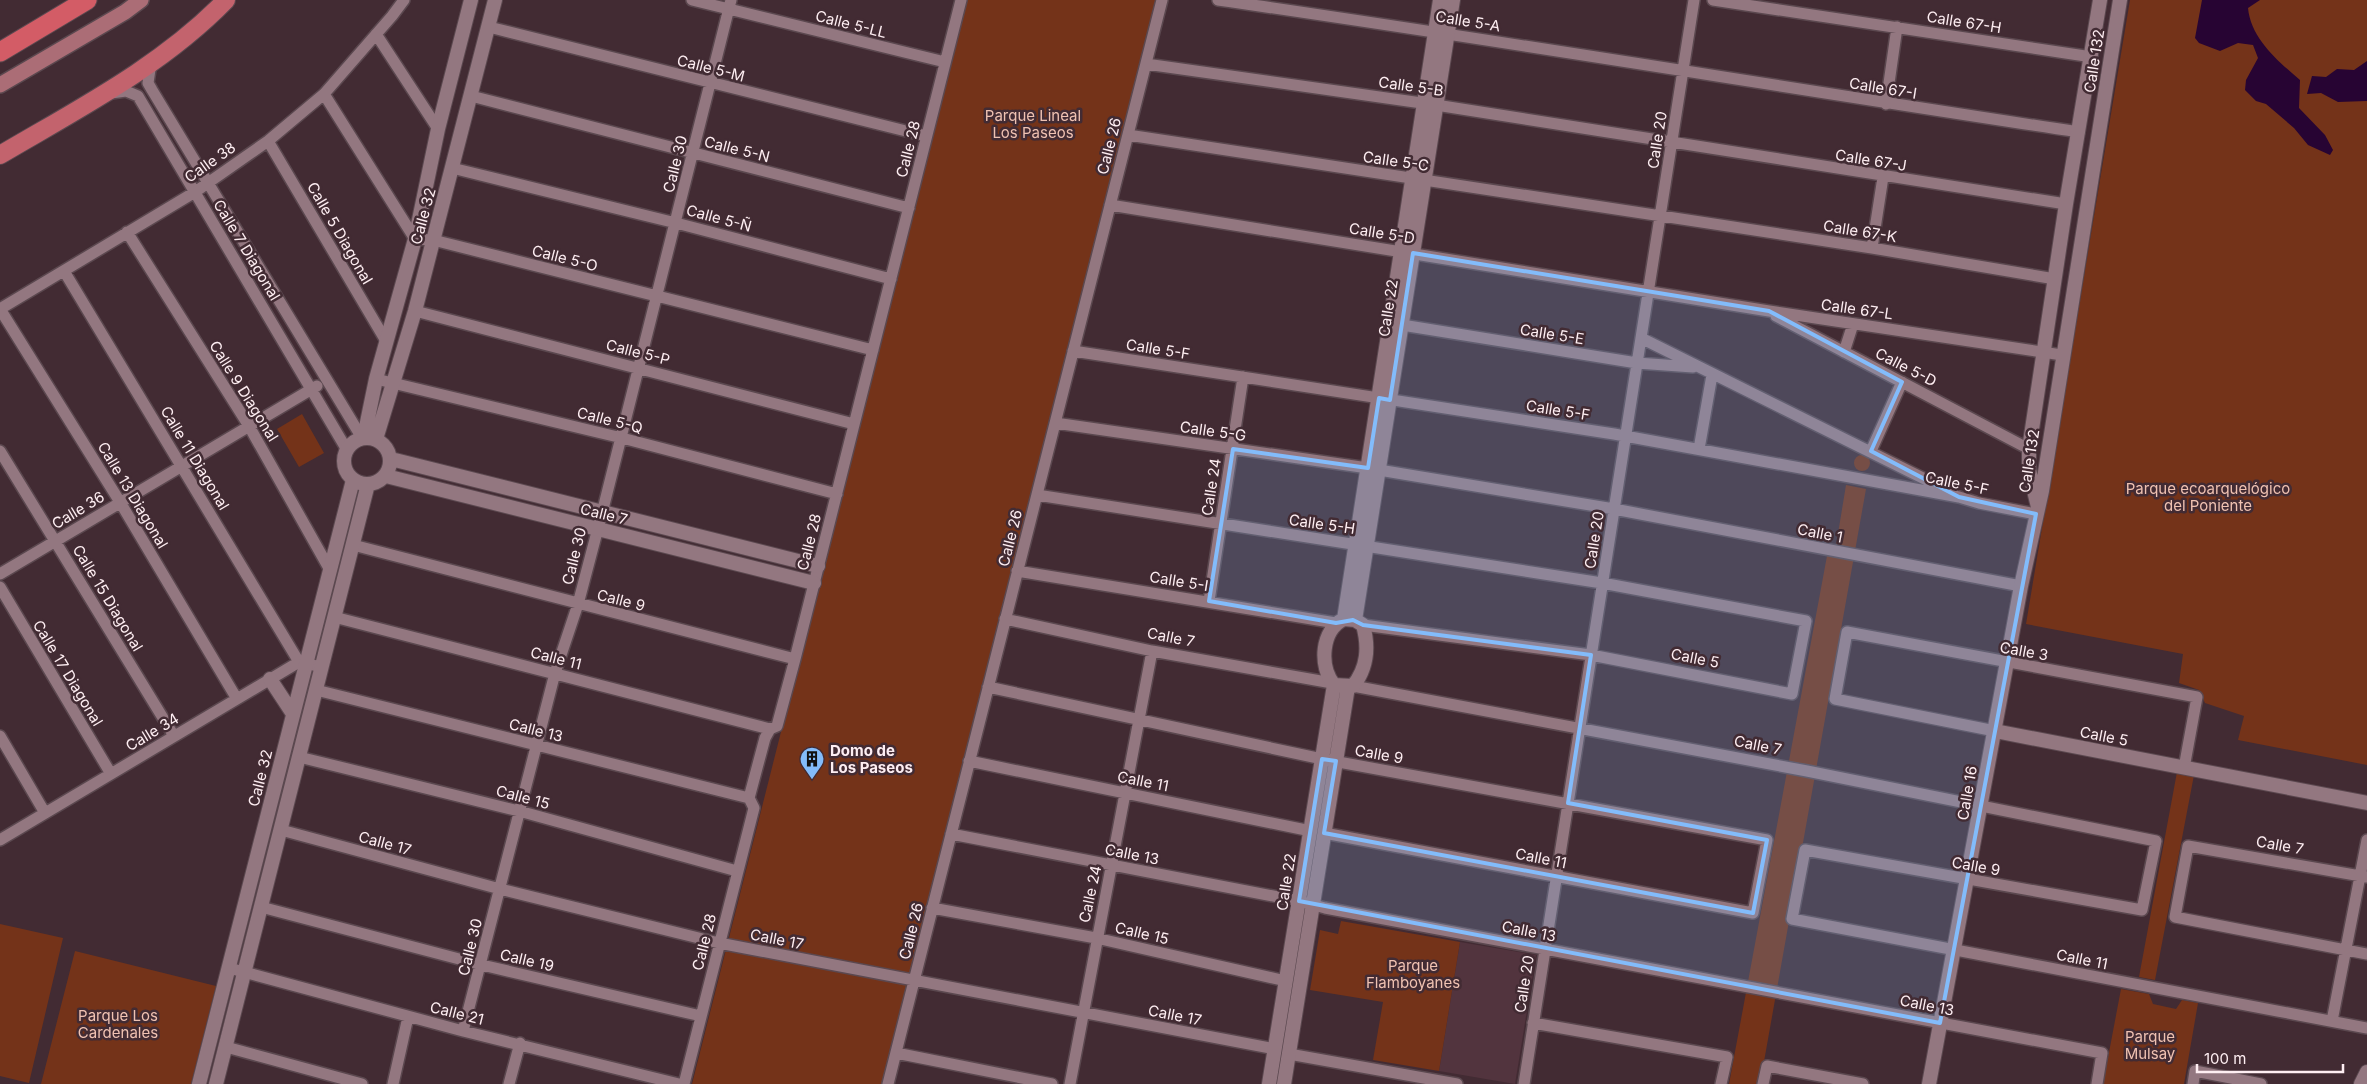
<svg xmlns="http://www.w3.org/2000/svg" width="2367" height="1084" font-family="Inter,sans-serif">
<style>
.built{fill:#52343e}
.green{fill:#743319}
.water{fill:#270433}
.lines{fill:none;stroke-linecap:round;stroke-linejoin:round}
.minor-casing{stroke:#5b484f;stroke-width:14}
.tertiary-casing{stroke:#5b484f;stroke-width:16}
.secondary-casing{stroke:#5b484f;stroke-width:18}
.primary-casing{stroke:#5b484f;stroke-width:20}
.trunk-casing{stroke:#5b484f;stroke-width:21}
.minor{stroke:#937780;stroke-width:11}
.tertiary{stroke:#937780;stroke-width:14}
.secondary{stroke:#ab6d76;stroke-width:15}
.primary{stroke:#c3636d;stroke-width:18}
.trunk{stroke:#d35c66;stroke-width:19}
.marked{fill:#83bcfb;fill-opacity:0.2;stroke:#83bcfb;stroke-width:4;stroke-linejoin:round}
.labels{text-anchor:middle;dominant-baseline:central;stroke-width:5;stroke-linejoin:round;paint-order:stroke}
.street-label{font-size:15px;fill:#feeef2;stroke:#422b33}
.park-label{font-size:15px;fill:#f0c2b2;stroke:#422b33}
.poi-label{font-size:15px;font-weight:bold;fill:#feeef2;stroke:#422b33;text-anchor:start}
</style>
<rect width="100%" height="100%" fill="#422b33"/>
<!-- built -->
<path class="built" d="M1460,942l76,13 -21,129 -76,-13z"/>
<!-- green -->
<path class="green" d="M966,0h196l-279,1084h-191z
M2130,0h237v765l-129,-25 6,-24 -39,-13 -6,-13 -20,-7 4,-29 -157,-30z
M302,414l22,39 -25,14 -22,-38z
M1854 463a8 8 0 1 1 16 0a8 8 0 1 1-16 0Z
M1846,485l20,4 -106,595h-31l98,-528 9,-10z
M2177,772l17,3 -39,205 -16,-3z
M1341,921l119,21 -21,129 -66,-11 10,-58 -73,-12 10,-60 18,4z
M0,924l63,14 -34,145 -29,-7z
M75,951l141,35 -25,98h-150z
M2121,989l28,5 4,10 23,5 6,-9 16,3 -14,81h-81z"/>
<!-- water -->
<path class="water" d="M2202,0h58l-12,8c3,31 30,53 52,72l-1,28 26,27 8,15 -3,5 -22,-10 -14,-17 -28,-24 -10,-3 -11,-11 1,-10 12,-22 -5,-13 -15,-2 -18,8 -21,-8 -4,-5z
M2367,61v40l-29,1 -17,-9 -14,1 5,-18 14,1 11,-8 17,1z"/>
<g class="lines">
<defs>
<path id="minor" d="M692,0l253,62
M1218,0c287,41 574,89 861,132
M1713,0l379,57
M489,27l437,109
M376,34l62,95
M151,63l-3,20 4,7 210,348
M1146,64l290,41 630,99
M111,93l15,-2 12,5 209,354
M324,94l91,145 18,1 440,110
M471,96l438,112
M1886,104l11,-77
M1128,135l744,113 183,31
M268,141l118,200
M452,168l224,55 215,56
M1110,205l659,106 293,44
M127,232l122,194 81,144
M1872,248l11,-71
M64,271l235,391
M0,309l195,-117 73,-51 56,-47 68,-78 12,-16
M0,309l120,193 117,197
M415,311l439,113
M1776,316l253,133
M1402,325l235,38 56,4
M1641,338l312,155
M1073,351l541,83 345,63 20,6 57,11
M1844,352l9,-28
M376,379l246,59 215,56
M1055,423l313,45
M1699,449l13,-74
M0,451l174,285
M1871,451l31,-69
M1379,470l235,39 407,77
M1037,495l565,88 204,38 -14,73 -201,-39 -228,-30
M353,545l442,114
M1017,571l319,52
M0,574l317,-188
M0,587l111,187
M1209,601l34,-224
M334,617l436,112
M1005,619l147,32 180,32
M1353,686l454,85 349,70 -14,69 -337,-60 -13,69 575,109
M988,687l334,72 445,81 -14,73 -429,-80
M316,690l433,108
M1995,731l-160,-32 12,-67 350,65 -13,71
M0,736l45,77
M299,757l220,54 218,60
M969,761l342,70
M281,830l219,59 219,54 556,106
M951,834l348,67 26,7 777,145 -5,31
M0,840l299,-178 23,5
M2367,877l-179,-31 -13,71 192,37
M261,907l221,58 219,51
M932,908l164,30 190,43
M229,968l234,63 216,53
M2332,1021l35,-181
M1533,1023l194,34 -6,27
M463,1031l92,-358 23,-69 24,-91 129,-513
M226,1047l136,37
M896,1053l156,31
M1289,1054l168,30
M393,1084l15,-67
M509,1084l11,-41
M684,1084l70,-276 -5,-10 16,-60 5,-9 7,-3 18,-67 166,-659
M888,1084l274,-1084
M1070,1084l82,-433
M1524,1084l170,-1084
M1763,1084l4,-18 96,18
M2193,1084l2,-13 66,13"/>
<path id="tertiary" d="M364,437l12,-58 39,-140 23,-110 33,-129
M344 461a23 23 0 1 1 46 0a23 23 0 1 1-46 0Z
M376,439l39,-128 80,-311
M391,459l427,107
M386,476l428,107
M2038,507l-9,-37v-21l37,-245 34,-204
M1344,619l96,-619
M1344,619l11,1 8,5c6,22 5,42 -10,61l-19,-1c-15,-19 -13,-55 10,-66z
M1355,620l98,-620
M270,679l23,35
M1995,731l372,72
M199,1084l154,-604
M216,1084l152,-600
M1269,1084l65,-399
M1284,1084l64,-397
M1929,1084l92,-498 21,-95 78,-491
M2361,1084l6,-12"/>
<path id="secondary" d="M0,85l125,-73 16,-12"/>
<path id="primary" d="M0,155c78,-46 162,-89 226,-155"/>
<path id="trunk" d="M0,52l87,-52"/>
</defs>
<!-- minor casing -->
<use href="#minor" class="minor-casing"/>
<!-- tertiary casing -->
<use href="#tertiary" class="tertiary-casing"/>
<!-- secondary casing -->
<use href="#secondary" class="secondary-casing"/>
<!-- primary casing -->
<use href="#primary" class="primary-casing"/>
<!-- trunk casing -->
<use href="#trunk" class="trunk-casing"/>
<!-- minor -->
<use href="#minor" class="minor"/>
<!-- tertiary -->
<use href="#tertiary" class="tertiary"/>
<!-- secondary -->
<use href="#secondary" class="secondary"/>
<!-- primary -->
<use href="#primary" class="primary"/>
<!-- trunk -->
<use href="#trunk" class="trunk"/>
</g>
<!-- marked area -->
<path class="marked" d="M1413,253l356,58 133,71 -31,69 88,46 77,17 -96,509 -641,-122 23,-142 14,2 -12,72 429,80 14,-73 -199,-37 23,-148 -228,-30 -10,-5 -17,3 -127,-22 24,-152 135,19 11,-70 11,2z"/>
<!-- icons -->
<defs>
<symbol id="building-pin" viewBox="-11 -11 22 30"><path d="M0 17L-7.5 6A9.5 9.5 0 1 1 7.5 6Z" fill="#83bcfb" stroke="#422b33"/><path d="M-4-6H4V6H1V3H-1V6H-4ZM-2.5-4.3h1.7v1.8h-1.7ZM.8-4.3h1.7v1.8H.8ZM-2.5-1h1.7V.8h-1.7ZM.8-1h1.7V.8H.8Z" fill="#111"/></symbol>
</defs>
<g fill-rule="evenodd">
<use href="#building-pin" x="798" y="745" width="28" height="38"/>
</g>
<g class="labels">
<!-- street labels -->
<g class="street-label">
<text transform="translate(1468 21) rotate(9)">Calle 5-A</text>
<text transform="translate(1964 22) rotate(9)">Calle 67-H</text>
<text transform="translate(851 24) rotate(14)">Calle 5-LL</text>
<text transform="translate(2094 61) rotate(-81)">Calle 132</text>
<text transform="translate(711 68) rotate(14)">Calle 5-M</text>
<text transform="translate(1411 86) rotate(8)">Calle 5-B</text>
<text transform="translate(1883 88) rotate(9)">Calle 67-I</text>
<text transform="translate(1657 140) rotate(-81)">Calle 20</text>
<text transform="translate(1109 146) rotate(-76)">Calle 26</text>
<text transform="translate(737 149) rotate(14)">Calle 5-N</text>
<text transform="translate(908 149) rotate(-76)">Calle 28</text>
<text transform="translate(1871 160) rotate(9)">Calle 67-J</text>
<text transform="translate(1396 161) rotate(8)">Calle 5-C</text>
<text transform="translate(210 162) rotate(-35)">Calle 38</text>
<text transform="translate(675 164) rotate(-76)">Calle 30</text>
<text transform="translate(423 216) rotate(-75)">Calle 32</text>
<text transform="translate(719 218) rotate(15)">Calle 5-Ñ</text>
<text transform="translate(1860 231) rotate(9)">Calle 67-K</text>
<text transform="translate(340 233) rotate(60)">Calle 5 Diagonal</text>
<text transform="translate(1382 233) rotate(9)">Calle 5-D</text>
<text transform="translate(247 250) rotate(59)">Calle 7 Diagonal</text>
<text transform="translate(565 258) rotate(14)">Calle 5-O</text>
<text transform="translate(1388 308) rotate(-81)">Calle 22</text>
<text transform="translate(1857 309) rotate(8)">Calle 67-L</text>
<text transform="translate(1552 334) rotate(9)">Calle 5-E</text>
<text transform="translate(1158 349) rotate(9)">Calle 5-F</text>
<text transform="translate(638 352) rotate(14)">Calle 5-P</text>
<text transform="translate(1906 367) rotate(27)">Calle 5-D</text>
<text transform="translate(244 391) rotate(58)">Calle 9 Diagonal</text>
<text transform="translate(1558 410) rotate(9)">Calle 5-F</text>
<text transform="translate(610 420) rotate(14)">Calle 5-Q</text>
<text transform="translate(1213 431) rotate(8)">Calle 5-G</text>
<text transform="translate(195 458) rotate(59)">Calle 11 Diagonal</text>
<text transform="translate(2029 461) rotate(-81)">Calle 132</text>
<text transform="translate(1957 483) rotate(12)">Calle 5-F</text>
<text transform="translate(1211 487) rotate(-81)">Calle 24</text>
<text transform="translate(133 495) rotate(59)">Calle 13 Diagonal</text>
<text transform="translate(78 510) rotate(-31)">Calle 36</text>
<text transform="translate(604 514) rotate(14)">Calle 7</text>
<text transform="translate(1322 524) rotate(8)">Calle 5-H</text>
<text transform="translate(1820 533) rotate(11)">Calle 1</text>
<text transform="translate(1010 538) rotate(-76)">Calle 26</text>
<text transform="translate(1594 540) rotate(-81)">Calle 20</text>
<text transform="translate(809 542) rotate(-76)">Calle 28</text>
<text transform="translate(574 556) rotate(-76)">Calle 30</text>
<text transform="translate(1179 581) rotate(9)">Calle 5-I</text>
<text transform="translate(108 598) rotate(59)">Calle 15 Diagonal</text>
<text transform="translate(621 600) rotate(14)">Calle 9</text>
<text transform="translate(1171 637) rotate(11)">Calle 7</text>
<text transform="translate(2024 651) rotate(10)">Calle 3</text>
<text transform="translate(556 658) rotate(14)">Calle 11</text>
<text transform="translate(1695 658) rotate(11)">Calle 5</text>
<text transform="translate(68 673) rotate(59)">Calle 17 Diagonal</text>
<text transform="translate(536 730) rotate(14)">Calle 13</text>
<text transform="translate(152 732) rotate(-31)">Calle 34</text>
<text transform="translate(2104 736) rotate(11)">Calle 5</text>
<text transform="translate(1758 745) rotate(11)">Calle 7</text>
<text transform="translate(1379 754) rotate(10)">Calle 9</text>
<text transform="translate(260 778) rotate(-76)">Calle 32</text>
<text transform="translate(1143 781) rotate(11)">Calle 11</text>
<text transform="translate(1967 793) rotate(-80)">Calle 16</text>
<text transform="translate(523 797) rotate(15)">Calle 15</text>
<text transform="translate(385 843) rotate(15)">Calle 17</text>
<text transform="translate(2280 845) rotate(10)">Calle 7</text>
<text transform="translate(1132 854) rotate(11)">Calle 13</text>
<text transform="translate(1541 858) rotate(11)">Calle 11</text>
<text transform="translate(1976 866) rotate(10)">Calle 9</text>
<text transform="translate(1286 882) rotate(-81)">Calle 22</text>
<text transform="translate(1090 894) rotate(-78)">Calle 24</text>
<text transform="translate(911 931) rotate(-76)">Calle 26</text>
<text transform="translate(1529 931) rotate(11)">Calle 13</text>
<text transform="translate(1142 933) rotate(13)">Calle 15</text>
<text transform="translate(777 939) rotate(11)">Calle 17</text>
<text transform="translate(704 942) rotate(-76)">Calle 28</text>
<text transform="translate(470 947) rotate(-76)">Calle 30</text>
<text transform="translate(2082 959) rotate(11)">Calle 11</text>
<text transform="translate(527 960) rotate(13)">Calle 19</text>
<text transform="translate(1524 984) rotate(-81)">Calle 20</text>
<text transform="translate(1927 1005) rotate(11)">Calle 13</text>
<text transform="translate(457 1013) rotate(14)">Calle 21</text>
<text transform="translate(1175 1015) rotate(11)">Calle 17</text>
</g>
<!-- park labels -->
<g class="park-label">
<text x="1033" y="115">Parque Lineal<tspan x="1033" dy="17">Los Paseos</tspan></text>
<text x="2208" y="488">Parque ecoarquelógico<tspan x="2208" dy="17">del Poniente</tspan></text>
<text x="1413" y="965">Parque<tspan x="1413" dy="17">Flamboyanes</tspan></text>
<text x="118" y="1015">Parque Los<tspan x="118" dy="17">Cardenales</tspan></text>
<text x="2150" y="1036">Parque<tspan x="2150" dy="17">Mulsay</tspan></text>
</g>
<!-- poi labels -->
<g class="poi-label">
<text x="830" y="750">Domo de<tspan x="830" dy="17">Los Paseos</tspan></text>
</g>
</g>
<!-- scale -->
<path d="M2197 1064v8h146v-8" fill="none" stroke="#feeef2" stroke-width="2.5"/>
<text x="2204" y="1064" font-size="15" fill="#feeef2" stroke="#422b33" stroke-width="4" paint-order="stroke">100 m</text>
</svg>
